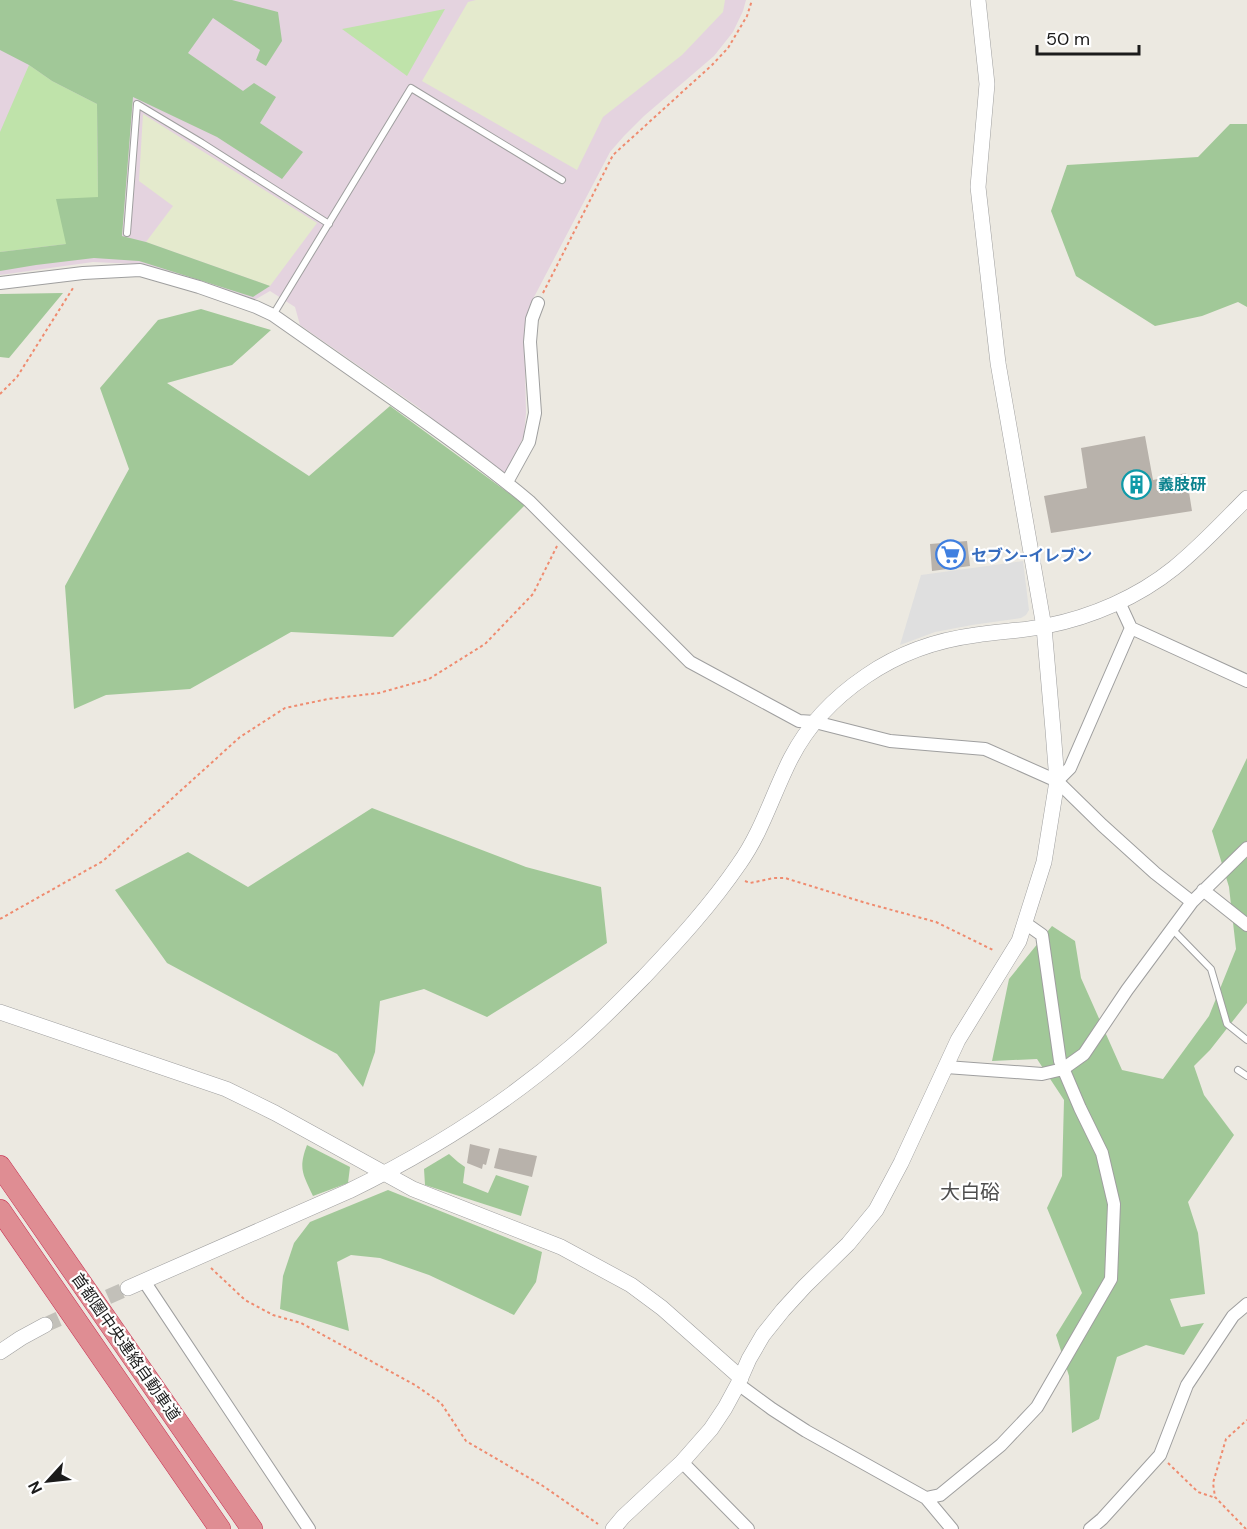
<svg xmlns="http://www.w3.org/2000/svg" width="1247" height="1529" font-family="'DM Sans','Noto Sans JP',sans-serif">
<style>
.industrial{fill:#e4d3df}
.farmland{fill:#e4eacd}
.grass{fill:#bfe3aa}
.forest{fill:#a1c898}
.parking{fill:#dfdfdf}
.building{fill:#b8b2ab}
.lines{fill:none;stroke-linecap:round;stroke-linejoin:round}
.tertiary-tunnel{stroke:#c2c0b9;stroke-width:15;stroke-dasharray:15 8;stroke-linecap:butt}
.service-casing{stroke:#9f9f9f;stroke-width:8}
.minor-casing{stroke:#9f9f9f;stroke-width:14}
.tertiary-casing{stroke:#9f9f9f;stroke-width:16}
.motorway-casing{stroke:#c83052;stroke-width:22}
.path{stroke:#ef8b6f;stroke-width:2;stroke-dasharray:3 3;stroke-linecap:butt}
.service{stroke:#fff;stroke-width:6}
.minor{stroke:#fff;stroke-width:12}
.tertiary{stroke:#fff;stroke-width:15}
.motorway{stroke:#df8d93;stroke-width:21}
.labels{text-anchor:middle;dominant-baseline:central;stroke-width:4.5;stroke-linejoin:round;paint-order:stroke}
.culture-label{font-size:16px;font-weight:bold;fill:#0d838f;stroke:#fff;text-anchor:start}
.shop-label{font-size:16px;font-weight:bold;fill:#366cbe;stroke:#fff;text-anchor:start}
.street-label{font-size:16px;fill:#1b1b1b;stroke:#fff}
.quarter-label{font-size:20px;fill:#4e4e4e;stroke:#fff}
</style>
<rect width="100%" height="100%" fill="#ece9e1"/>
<!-- industrial -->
<path class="industrial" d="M0,0h746l-3,11 -10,21 -19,24 -70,60 -20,20 -14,16 -77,147 -9,30 2,84 -2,22 -15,35 -6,3 -26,-18 -59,-48 -118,-82 -5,-18 -25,-16 -19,11 -115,-38 -43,-2 -93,13z"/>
<!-- farmland -->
<path class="farmland" d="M476,0h249l-2,12 -41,43 -79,62 -26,53 -155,-89 46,-79z
M143,114l174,109 -47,63 -124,-44 27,-36 -34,-25z"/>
<!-- grass -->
<path class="grass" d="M445,9l-38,67 -65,-47z
M29,65l23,16 45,23 1,93 -32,47 -66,8v-120z"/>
<!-- forest -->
<path class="forest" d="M0,0h232l46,12 4,29 -16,25 -10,-6 4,-10 -47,-32 -25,35 55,38 11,-8 22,14 -16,26 43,29 -21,27 -65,-42 -84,-40 -11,139 24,6 124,44 -17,11 -114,-36 -45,-3 -58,7 -36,6v-19l66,-8 -10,-45 42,-2 -1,-93 -45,-23 -23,-16 -29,-15z
M1230,124h17v183l-9,-5 -36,14 -47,10 -79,-50 -25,-65 16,-46 131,-8z
M63,293l-54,65 -9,-1v-63z
M201,309l70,21 -39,35 -65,18 142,93 81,-70 135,99 -132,132 -102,-5 -101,57 -84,6 -32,14 -9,-123 64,-117 -29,-81 58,-68z
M1247,758v245l-37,47 -16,16 10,29 30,40 -46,67 10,31 7,61 -35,5 11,28 23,-4 -20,32 -38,-10 -29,12 -18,62 -27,14 -3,-57 -13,-41 26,-42 -35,-85 15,-32 2,-76 -27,-41 -45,2 17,-82 43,-53 23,15 6,37 41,92 41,9 46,-63 27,-67 -7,-62 -17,-56z
M372,808l154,59 75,20 6,56 -120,74 -63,-28 -44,12 -5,51 -12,35 -26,-33 -170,-91 -52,-73 73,-38 60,35z
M307,1145l43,22 -2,16 -35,13c-10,-22 -15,-27 -6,-51z
M449,1154l9,8 7,5 -2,16 25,10 8,-18 33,11 -8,30 -96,-31 -1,-16z
M388,1190l154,62 -6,30 -22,33 -85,-40 -49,-17 -29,-3 -14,7 12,69 -69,-22 3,-33 11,-33 16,-21z"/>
<!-- parking -->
<path class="parking" d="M1023,561l6,49 -3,5 -5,3 -49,7 -37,7 -35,13 21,-70z"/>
<!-- building -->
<path class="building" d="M1145,436l8,44 33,-7 6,38 -141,22 -7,-37 43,-8 -6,-40z
M967,541l3,25 -38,5 -2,-27z
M470,1144l20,5 -4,16 -3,-1 -1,5 -15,-6z
M499,1148l38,8 -5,21 -38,-9z"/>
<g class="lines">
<!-- tertiary-tunnel -->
<path class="tertiary-tunnel" d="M45,1325l83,-37"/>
<defs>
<path id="service" d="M127,233l10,-129 65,39 127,81
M273,315l138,-227 151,92
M1172,929l39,40 16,55 20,16
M1238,1070l9,6"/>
<path id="minor" d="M0,283l83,-10 57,-3 59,17 57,20 17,8c40,28 80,56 120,84 47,33 93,66 136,102l161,161 109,59 16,1 75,19 95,8 72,32 45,44 53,48 37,29
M507,482l22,-40 6,-29 -5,-71 2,-23 6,-16
M1119,602l12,26 116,53
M1057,781l13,-13 61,-140
M1203,890l44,35
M946,1067l96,7 21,-5 21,-15 43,-64 65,-88 55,-54
M144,1281l165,248
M738,1384l34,25 34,22 120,67 14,-3 61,-50 36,-38 74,-128 3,-75 -12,-51 -22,-45 -20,-47 -18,-126 -17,-12
M682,1462l66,67
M926,1498l26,31
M1090,1529l12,-10 58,-64 27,-70 46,-69 14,-12"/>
<path id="tertiary" d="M0,1012l226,77 49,24 138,76 148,58 70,38 31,23 79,70
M128,1288l221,-97c80,-39 155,-86 222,-144 26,-22 49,-46 73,-70 34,-36 67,-72 95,-113 23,-32 34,-71 52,-106 17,-33 44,-61 75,-82 32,-22 71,-36 110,-41 23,-4 47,-4 70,-9 46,-9 92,-29 128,-58 26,-21 49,-46 73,-70
M0,1352l21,-14 24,-13
M613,1529l10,-12 59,-55 29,-33 14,-21 13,-24 11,-25 14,-24 20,-25 22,-24 43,-42 28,-34 25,-47 57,-123 61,-99 25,-79 13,-81 -4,-51 -9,-103 -46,-264 -20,-176 9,-103 -9,-84"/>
<path id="motorway" d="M0,1166l252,363
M0,1210l220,319"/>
</defs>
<!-- service casing -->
<use href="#service" class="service-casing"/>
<!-- minor casing -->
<use href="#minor" class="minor-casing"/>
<!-- tertiary casing -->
<use href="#tertiary" class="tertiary-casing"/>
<!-- motorway casing -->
<use href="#motorway" class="motorway-casing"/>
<!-- path -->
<path class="path" d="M543,293l70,-138 99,-90 16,-17 19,-32 5,-16
M0,394l17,-17 56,-89
M745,881l5,2 24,-5h11l81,25 70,19 59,29
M0,919l103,-58 137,-124 45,-29 43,-9 51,-6 50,-14 56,-35 48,-50 24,-48
M211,1268l34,32 28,15 28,8 114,62 26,18 25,38 77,45 55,38
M1168,1463l30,29 15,5
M1246,1529l-31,-32 -2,-14 13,-44 21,-19"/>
<!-- service -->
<use href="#service" class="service"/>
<!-- minor -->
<use href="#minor" class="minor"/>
<!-- tertiary -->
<use href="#tertiary" class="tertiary"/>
<!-- motorway -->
<use href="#motorway" class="motorway"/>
</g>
<!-- icons -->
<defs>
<symbol id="building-ring" viewBox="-11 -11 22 22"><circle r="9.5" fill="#fff" stroke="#0f9aa8" stroke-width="1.5"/><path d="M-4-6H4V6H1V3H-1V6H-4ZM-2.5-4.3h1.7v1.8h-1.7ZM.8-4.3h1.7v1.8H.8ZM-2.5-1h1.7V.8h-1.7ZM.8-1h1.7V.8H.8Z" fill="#0f9aa8"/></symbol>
<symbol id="supermarket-ring" viewBox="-11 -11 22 22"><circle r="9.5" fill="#fff" stroke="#3f7fe0" stroke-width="1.5"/><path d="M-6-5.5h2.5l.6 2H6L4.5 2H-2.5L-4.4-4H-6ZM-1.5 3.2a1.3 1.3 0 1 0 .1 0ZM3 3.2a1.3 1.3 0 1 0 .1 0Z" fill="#3f7fe0"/></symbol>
</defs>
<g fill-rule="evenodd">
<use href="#building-ring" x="1120" y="468" width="33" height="33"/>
<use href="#supermarket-ring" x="934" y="538" width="33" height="33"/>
</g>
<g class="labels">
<!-- culture labels -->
<g class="culture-label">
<text x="1158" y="484">義肢研</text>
</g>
<!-- shop labels -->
<g class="shop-label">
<text x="971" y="555">セブン-イレブン</text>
</g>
<!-- street labels -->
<g class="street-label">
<text transform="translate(126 1347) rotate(55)">首都圏中央連絡自動車道</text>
</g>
<!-- quarter labels -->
<g class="quarter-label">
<text x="970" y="1192">大白硲</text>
</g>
</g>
<!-- north arrow -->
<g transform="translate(48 1481) rotate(243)" stroke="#ffffff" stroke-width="4.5" paint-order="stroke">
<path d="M0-4.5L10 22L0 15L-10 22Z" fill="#1b1b1b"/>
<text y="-9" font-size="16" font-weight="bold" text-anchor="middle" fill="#1b1b1b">N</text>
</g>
<!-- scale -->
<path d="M1037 45v9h102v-9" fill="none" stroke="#1b1b1b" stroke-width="3"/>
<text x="1046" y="45" font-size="18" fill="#1b1b1b" stroke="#ffffff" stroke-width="4.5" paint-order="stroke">50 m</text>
</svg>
